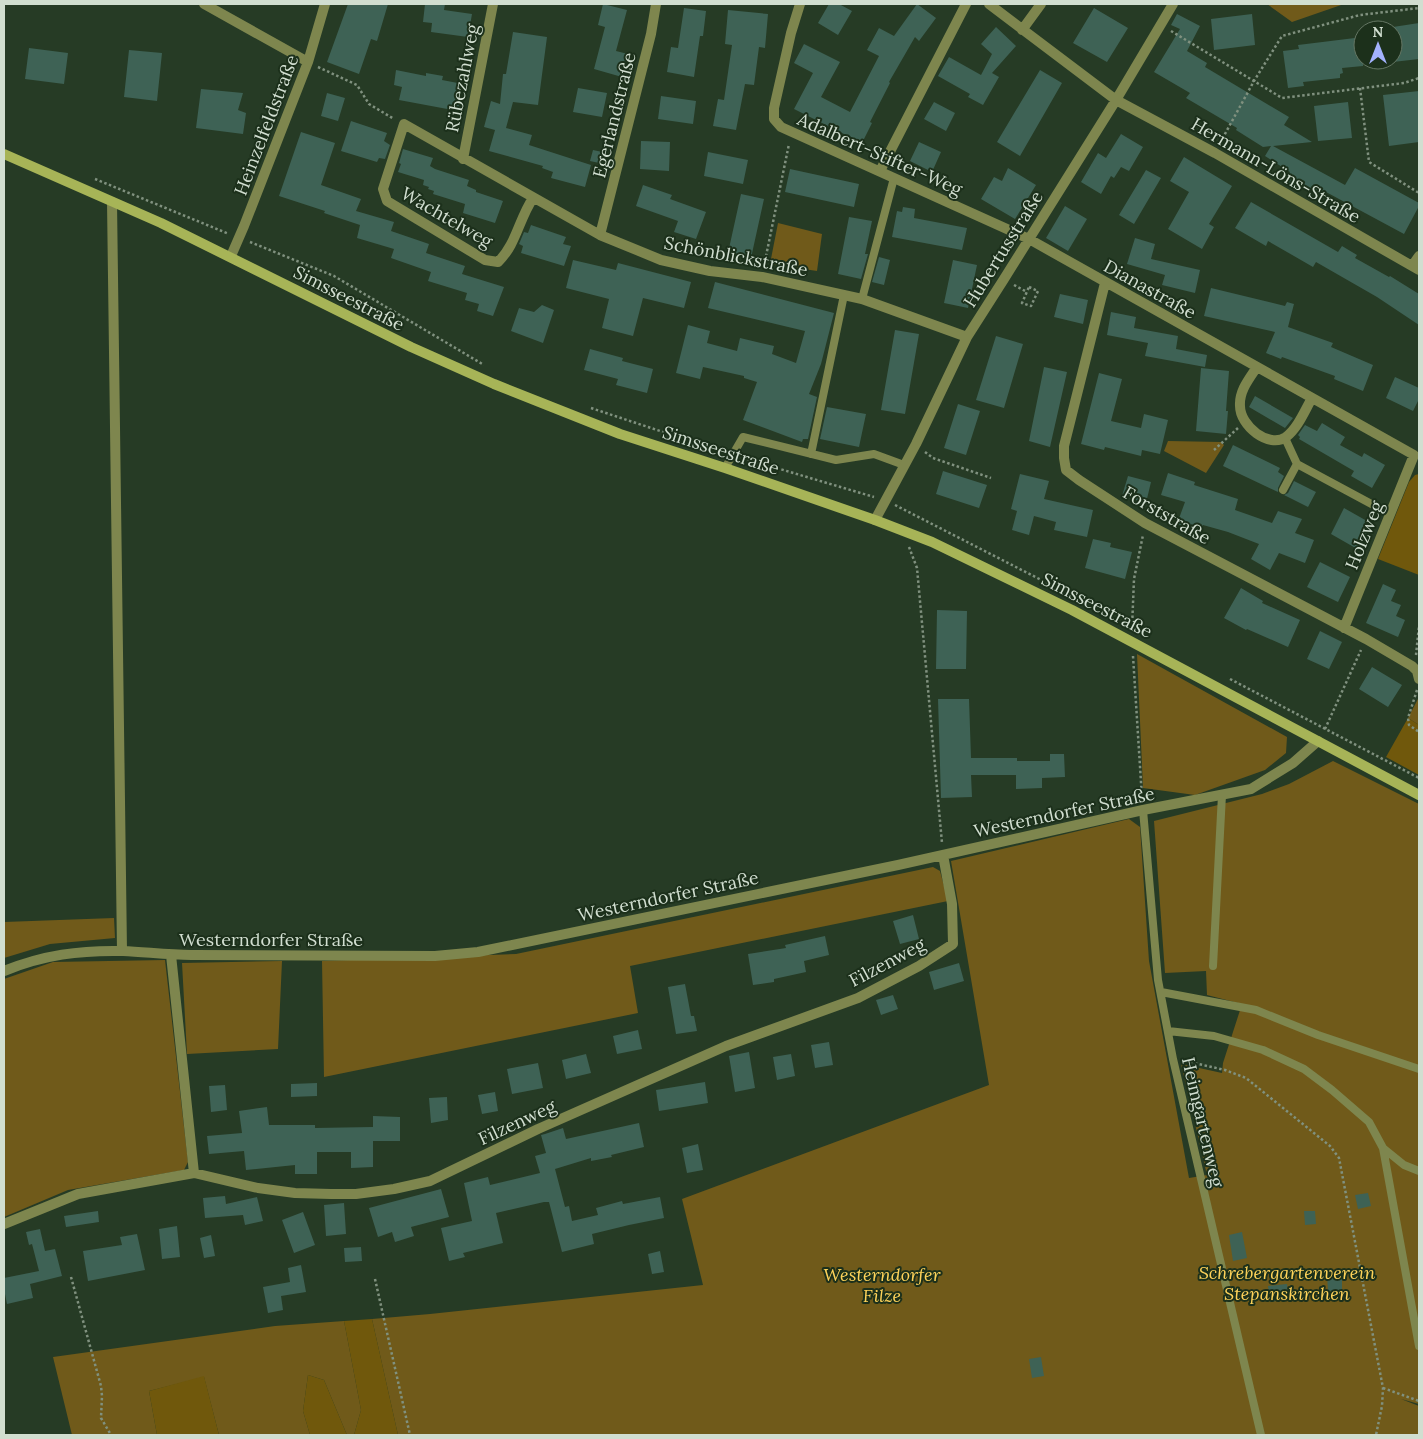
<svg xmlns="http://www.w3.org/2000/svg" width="1423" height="1439" font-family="Lora,serif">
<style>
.green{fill:#705a1a}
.forest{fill:#70580c}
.building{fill:#3e6255}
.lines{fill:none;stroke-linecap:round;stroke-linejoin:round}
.path{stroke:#80917f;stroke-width:2.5;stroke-dasharray:2.5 2.5;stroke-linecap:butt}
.lane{stroke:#7e864e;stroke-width:8}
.street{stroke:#7e864e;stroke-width:10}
.secondary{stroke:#a7b457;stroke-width:10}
.labels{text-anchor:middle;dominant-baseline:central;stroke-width:4;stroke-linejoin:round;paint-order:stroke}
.street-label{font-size:18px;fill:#d1ded0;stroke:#1c301b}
.park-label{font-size:18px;font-style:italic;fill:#fed35a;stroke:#1c301b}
</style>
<rect width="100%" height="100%" fill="#263b25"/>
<!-- green -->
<path class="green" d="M1267,4h77l-52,18z
M778,223l44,11 -5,37 -47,-7z
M1168,441l53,1 3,3 -18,28 -42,-22z
M1137,654l150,83 -1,16 -21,17 -70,25 -52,-7z
M1419,697v28l-11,-7z
M1333,761l86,43v600l-18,-5 18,7v29h-1021l-26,-116 58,-5 273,-29 -21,-86 307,-114 -38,-224 178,-42 11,8 9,134 40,217 18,-3 -26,-111 41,9 1,-10 19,-59 -35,-9 -1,-24 -41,2 -11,-152 108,-27 27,-10z
M933,867l7,4 8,30 -318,65 8,47 -314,64 -2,-116 194,-7z
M114,918l1,20 -65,6 -46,14v-36z
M165,960l23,202 -4,8 -116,20 -64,27v-238l49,-17z
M282,961l-4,88 -91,5 -5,-91z
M344,1321l17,89 -7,25h-7l-23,-55 -16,-5 -5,36 7,24h-91l-15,-58 -55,14 8,44h-85l-19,-78 222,-31z"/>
<!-- forest -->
<path class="forest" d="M1419,474v101l-41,-16 31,-77 6,-7z
M1408,718l11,7v50l-33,-18z
M372,1319l26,116h-44l7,-25 -17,-89z
M308,1375l16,5 23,55h-37l-7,-24z
M204,1376l15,59h-62l-8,-44z"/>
<!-- building -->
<path class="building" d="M348,4h40l-11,37 -6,-2 -12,35 -32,-12z
M425,4h20l-1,6 28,4 -4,23 -37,-5 1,-9 -9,-1z
M603,4l24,6 -11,41 12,3 -6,23 -28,-8 11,-42 -7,-2z
M829,4h10l13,7 -14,24 -20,-12z
M917,4l19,14 -17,23 -4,-4 -26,45 1,1 -20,39 2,1 -10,20 -68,-34 19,-36 -19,-10 10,-19 36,18 -19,35 29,15 29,-56 -12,-6 12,-22 15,8z
M684,8l22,3 -3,25h-3l-6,41 -27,-5 4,-25 7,1z
M1094,8l34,20 -21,34 -34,-19z
M728,10l40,4 -3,34 -6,-1 -5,38 -9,-1 -9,46 -23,-4 5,-27 6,1 8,-55 -7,-1z
M1177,14l23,12 -13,25 20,12 -2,4 84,50 -5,8 28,17 -39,4 72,39 10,-17 64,35v3l-15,28 -78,-42 -3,7 -27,-16 -2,3 -9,-5 5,-9 -25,-16 6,-10 -8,1 -27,-17 1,-2 -51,-30 4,-5 -36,-21 26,-43 -9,-4z
M1252,14l3,31 -41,5 -3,-31z
M1419,23v36l-26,3v-35z
M996,27l20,19 -24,27 7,4 -16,28 -15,-8 2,-3 -32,-18 11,-19 32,18 11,-21 -11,-10z
M513,32l34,5 -9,68 -25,-3 -7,26 26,7 -3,10 62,20 -6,22 -34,-9 2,-6 -11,-4 1,-2 -54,-15 6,-21 -11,-3 7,-26 9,3 3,-30h3z
M1363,37v29l-21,2 1,5 -3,1v4l-37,4 1,4 -16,2 -5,-37 16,-2 -1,-4z
M29,48l39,5 -4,31 -39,-5z
M129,50l33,3 -5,48 -33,-4z
M396,70l30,6v-3l17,3 -1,4 21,4 -5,27 -59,-11 3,-13 -8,-2z
M1040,70l22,13 -42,73 -23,-14z
M578,88l29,5 -5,24 -29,-5z
M201,89l42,4 -5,17 8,3 -3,21 -47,-6z
M1419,91v51l-30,4 -6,-51z
M327,93l18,5 -7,23 -17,-5z
M661,96l35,5 -3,23 -35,-5z
M934,102l21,11 -9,18 -22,-12z
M1348,102l4,36 -34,3 -4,-35z
M351,121l36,12 -3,8 6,4 -5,14 -6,-1 -2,4 -36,-11z
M301,132l34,11 -14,42 40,14 -5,12 38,11 -3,9 38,13 -3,9 39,13 -3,8 42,13 -11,29 -16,-5 2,-7 -14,-4 2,-7 -39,-12 3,-9 -40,-14 3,-9 -37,-11 3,-13 -36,-12 1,-2 -46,-15z
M1121,134l22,13 -14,24 -8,-4 -7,11 -3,-2 -10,18 -20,-12 17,-29 8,5z
M641,141l29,1 -1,29 -29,-2z
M919,142l22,10 -9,20 -22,-11z
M403,149l30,9 -3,8 5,3 34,11 -2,6 9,4v2l27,9 -8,22 -32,-10 2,-9 -32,-10 1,-3 -6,-2 1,-2 -6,-2 1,-5 -26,-8 3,-8 -2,-1z
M593,150l14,3 -3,11 -14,-3z
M708,152l40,8 -5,24 -39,-8z
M1184,157l48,29 -23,38 5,3 -12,22 -34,-20 21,-37 -19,-11z
M1008,168l28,17 -21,34 -34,-20 13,-22 8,4z
M790,169l69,15 -5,23 -69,-15z
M1146,170l15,8 -27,46 -15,-9z
M643,185l29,10 -2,4 36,13 -10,27 -22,-7 4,-11 -42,-15z
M741,194l23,5 -13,59 -23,-5z
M1251,202l87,50 4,-6 15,9 -2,3 34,19 1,-1 29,18v31l-42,-28 -61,-35 -3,5 -45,-26 -2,5 -31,-18z
M1065,206l22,13 -19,32 -22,-13z
M903,207l12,2 -1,9 53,10 -5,22 -70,-13 5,-26 5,1z
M849,217l23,4 -7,33h3l-7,25 -23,-5z
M531,225l35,12 -3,7 8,2 -7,20 -43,-13 2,-7 -4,-2 5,-12 4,1z
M1135,238l20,6 -4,15 49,11 -5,23 -33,-8 3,-10 -38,-11z
M879,257l11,3 -6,25 -12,-3z
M573,260l43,10 2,-7 73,19 -7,26 -41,-10 -10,38 -31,-8 7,-29 -43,-11z
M953,260l24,5 -9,43 -24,-5z
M715,282l119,31 -13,51 -12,30 8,3 -9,42h-5l-1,3 -59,-22 14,-38 -13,-4v-2l-41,-9 -3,12 -24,-6 12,-48 22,6 -3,12 30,8 3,-13 34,8 -2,8 24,9 9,-32 -97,-23z
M1211,288l74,18 2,-4 7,2 -6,23 45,16 -2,4 42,18 -10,26 -29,-12 1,-3 -53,-19 -1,2 -15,-6 9,-21 -71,-16z
M1060,294l28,6 -5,24 -29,-7z
M542,305l12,5 -11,33 -32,-12 8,-23 15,4z
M1111,312l25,5 -2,11 44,8 -2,13 31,6 -2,12 -60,-11 3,-13 -41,-8z
M895,330l24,4 -14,80 -24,-4z
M996,336l27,8 -19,64 -28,-8z
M590,349l33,9 -1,3 31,8 -6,24 -31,-8 2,-6 -34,-9z
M1044,367l23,5 -17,75 -21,-6z
M1201,368l28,3 -3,40h2l-2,23 -30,-3z
M1099,373l23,6 -11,42 30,7 3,-14 24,6 -8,34 -18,-4 -1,6 -36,-9 -1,3 -23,-6z
M1395,377l24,11v11l-6,12 -27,-13z
M1255,396l38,22 -8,10 -36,-21z
M958,404l22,7 -14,44 -22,-7z
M827,407l39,7 -7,33 -39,-8z
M1322,423l23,14 -5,8 22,12 2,-4 21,12 -13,23 -21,-12 3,-5 -55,-32 1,-2 -2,-2 7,-10 12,6z
M1233,445l47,23 -2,4 6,4 -6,12v4l-55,-26z
M943,471l44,14 -8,23 -43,-14z
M1168,473l27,9 -1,3 44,14 -3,11 37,13 6,-12 24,8 -7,14 19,7 -9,23 -26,-10 -9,17 -19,-11 8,-15 -31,-12 -25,-7 -2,7 -24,-8 8,-22 -24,-7z
M1020,474l29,7 -5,18 49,11 -6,27 -33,-7 2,-8 -22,-6 -5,19 -17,-5 5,-19 -6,-2z
M1128,476l23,6 -5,21 -24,-7z
M1294,481l22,11 -8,15 -24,-12 4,-2z
M1344,508l30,17 -15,25 -28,-16z
M1093,539l18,4 -1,4 22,5 -7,27 -40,-11z
M1320,562l30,15 -12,25 -31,-15z
M1383,584l13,6 -5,11 10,4 -5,11 9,4 -7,17 -32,-14z
M1241,588l22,13 -1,2 38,17 -12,27 -41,-18 -1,1 -22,-12z
M937,610l30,1 -1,58h-30z
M1320,631l22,11 -13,27 -22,-10z
M1372,667l30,18 -14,22 -29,-18z
M938,699h31l2,59h46v3h33v-7h14l1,23 -23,1v10l-26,1v-14h-45l1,22 -31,1z
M913,915l6,24 -19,5 -7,-23z
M825,936l4,19 -25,6 2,11 -32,7v3l-21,3 -5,-31 38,-6 -1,-3z
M959,963l5,18 -30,9 -5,-18z
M685,984l6,32h3l3,15 -21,3 -8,-47z
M893,995l5,14 -17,6 -5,-15z
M638,1030l4,19 -25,5 -4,-18z
M829,1042l4,23 -18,3 -4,-23z
M749,1052l6,36 -20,4 -6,-36z
M586,1054l5,19 -25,6 -4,-19z
M791,1054l4,22 -18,4 -4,-23z
M538,1063l5,25 -31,6 -5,-25z
M705,1082l3,21 -49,8 -3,-21z
M317,1083v13l-26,1v-13z
M225,1085l2,25 -16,2 -2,-26z
M495,1092l3,19 -16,3 -4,-19z
M447,1097l1,23 -17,3 -2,-25z
M267,1107l2,18h46v3l58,-1v-11l27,1v24h-27v26l-22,1v-16h-34v22h-22v-9l-49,5 -2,-19 -35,3 -2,-18 35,-3 -3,-22z
M639,1123l5,24 -33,8 1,2 -21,4v-3l-36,11 10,38 4,-1 3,15 26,-6 -2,-7 26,-7 1,3 37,-7 4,21 -35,7 -37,9 2,10 -32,8 -13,-50h-5l-48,11 7,30 -40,10 2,4 -16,4 -8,-33 31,-7 -8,-38 24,-6 2,8 50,-12 -5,-17 11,-3 -5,-18 4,-1 18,-6 3,11z
M698,1144l5,26 -16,3 -5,-25z
M441,1189l8,28 -38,10 3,9 -19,6 -3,-10 -14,5 -9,-29z
M1368,1193l3,13 -13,3 -3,-14z
M225,1196l1,8 31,-7 6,24 -18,4 -2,-10 -38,3 -2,-20z
M344,1203l2,31 -20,2 -2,-31z
M98,1211l1,11 -33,5 -2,-11z
M1304,1211h11l1,13 -11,1z
M303,1212l12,33 -21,8 -12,-33z
M177,1226l3,31 -18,2 -3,-30z
M40,1229l5,22 10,-2 7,27 -32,8 3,14 -26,6 -3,-15v-11l35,-7 -7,-27 -3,1 -3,-13z
M1242,1232l5,26 -14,3 -4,-26z
M137,1234l8,36 -57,11 -5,-30 39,-6 -2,-8z
M211,1235l4,21 -11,2 -4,-20z
M361,1247l1,14 -17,1 -1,-14z
M660,1251l4,21 -12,2 -4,-20z
M301,1265l5,27 -25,4 2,14 -15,3 -5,-26 27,-5 -2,-14z
M1342,1274v17h-14l-1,-16z
M1287,1284l2,15 -19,3 -2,-16z
M1041,1357l3,19 -12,2 -3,-19z"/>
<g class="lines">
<!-- path -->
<path class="path" d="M1171,31l111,67 122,-15 15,-5
M318,67l39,18 12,19 25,15
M1360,88l9,74 50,31
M1220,143l34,-62 28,-45 78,-21 59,-7
M95,179l134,55
M250,242l84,34 150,89
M764,266l25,-122
M1014,285l13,7
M1029,287l9,4 -7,15 -9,-3z
M591,408l132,44
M1214,450l24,-22
M925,452l8,6 58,20
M743,458l131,39
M895,505l156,80
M909,547l8,21 25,275
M1132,628l2,-49 9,-44
M1416,655l3,-29
M1133,656l9,142
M1230,679l189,99
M1417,690l-9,28 1,7 10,7
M1325,729l36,-79
M1185,1061l40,9 21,8 84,68 9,12 44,230 -1,18 -6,29
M71,1277l30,109 1,10 -1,22 10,17
M375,1279l35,156
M1383,1388l36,13"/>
<!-- lane -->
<path class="lane" d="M862,299l32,-121
M811,454l33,-159
M1297,464l93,50
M725,468l18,-31 93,23 38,-6 30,11
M1283,490l14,-26 -12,-26
M1143,810l15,170 15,79 88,376
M1213,966l9,-171
M1161,992l95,18 62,25 101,34
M1168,1031l46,5 49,14 41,19 28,21 37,32 14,26 36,198
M1383,1148l21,17 15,6"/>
<!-- street -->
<path class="street" d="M204,4l104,58
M800,4l-9,29 -17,75v11l7,8 248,112 385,216 -70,173
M989,4l127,96 99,53 204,117
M1022,30l19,-26
M463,159l30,-155
M880,171l86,-167
M533,198c-14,21 -17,47 -35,64l-13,-2 -98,-59 -4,-12 21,-65 196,111 61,25 49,11 52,6 100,22 105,38
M112,202l10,749
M600,235l51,-201 5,-30
M231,256l13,-30 64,-164 17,-58
M1412,266l7,-10
M1105,283l-41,163v12l2,12 13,10 66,43 221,116 46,27 5,5 2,8
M1257,367c-8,12 -18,24 -17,39 0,20 29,43 46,31 12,-9 19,-27 26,-39
M875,520l41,-76 51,-107 37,-58 112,-179 57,-96
M171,955l23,218 64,15 37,5 36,1h25l38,-5 36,-8 108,-52 188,-83 132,-48 61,-32 34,-22 -1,-40 -9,-49
M4,971c39,-16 76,-21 119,-20 23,1 45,4 68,4 81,1 162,1 244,1l43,-4 420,-87 245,-55 108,-21 42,-26 25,-22
M4,1224l74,-30 116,-21"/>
<!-- secondary -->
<path class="secondary" d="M4,154l157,69 250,124 83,37 126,50 105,34 150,52 57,22 140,68 347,185"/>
</g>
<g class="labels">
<!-- street labels -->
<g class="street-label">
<text transform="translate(462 78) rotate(-79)">Rübezahlweg</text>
<text transform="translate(614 115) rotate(-76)">Egerlandstraße</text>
<text transform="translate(266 125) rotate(-69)">Heinzelfeldstraße</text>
<text transform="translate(880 154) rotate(24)">Adalbert-Stifter-Weg</text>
<text transform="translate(1276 170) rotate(30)">Hermann-Löns-Straße</text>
<text transform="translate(447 217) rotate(30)">Wachtelweg</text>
<text transform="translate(1003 249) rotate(-58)">Hubertusstraße</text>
<text transform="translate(736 256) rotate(11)">Schönblickstraße</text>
<text transform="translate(1150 289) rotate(29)">Dianastraße</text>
<text transform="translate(349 298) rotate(27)">Simsseestraße</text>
<text transform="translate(721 450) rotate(18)">Simsseestraße</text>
<text transform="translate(1167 515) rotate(30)">Forststraße</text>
<text transform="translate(1364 535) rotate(-68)">Holzweg</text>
<text transform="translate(1097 605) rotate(27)">Simsseestraße</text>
<text transform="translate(1064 812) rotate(-12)">Westerndorfer Straße</text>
<text transform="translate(668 896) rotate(-12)">Westerndorfer Straße</text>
<text x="271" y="939">Westerndorfer Straße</text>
<text transform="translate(887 962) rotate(-28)">Filzenweg</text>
<text transform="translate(517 1122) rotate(-25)">Filzenweg</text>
<text transform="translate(1203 1122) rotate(77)">Heimgartenweg</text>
</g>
<!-- park labels -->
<g class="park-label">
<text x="1287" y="1272">Schrebergartenverein<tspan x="1287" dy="21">Stepanskirchen</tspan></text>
<text x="882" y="1274">Westerndorfer<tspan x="882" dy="21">Filze</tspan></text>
</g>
</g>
<!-- border -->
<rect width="1423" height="1439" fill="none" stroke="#d1ded0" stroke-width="10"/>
<!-- north arrow -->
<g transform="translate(1378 45)"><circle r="24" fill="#1c301b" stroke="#647663"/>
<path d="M0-4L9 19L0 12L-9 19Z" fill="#a3b2fd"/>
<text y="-8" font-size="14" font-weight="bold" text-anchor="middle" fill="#d1ded0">N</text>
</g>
</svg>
